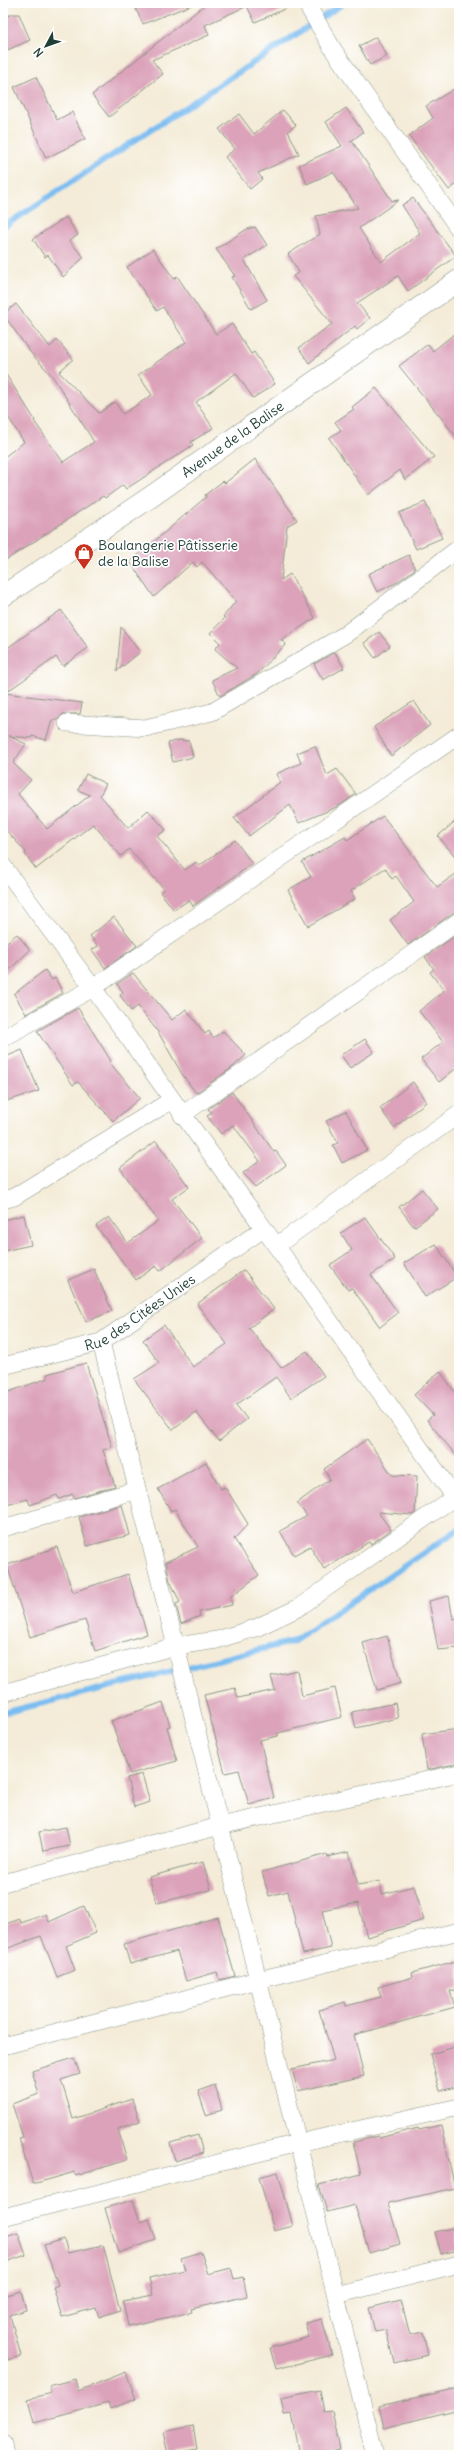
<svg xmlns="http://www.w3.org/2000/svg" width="462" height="2458" font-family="Delius,sans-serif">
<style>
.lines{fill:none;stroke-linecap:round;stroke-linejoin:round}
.stream{stroke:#7cbdf1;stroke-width:6}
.building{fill:#dba2b9}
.minor-casing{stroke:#8a9486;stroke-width:18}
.tertiary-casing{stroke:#8a9486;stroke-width:22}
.minor{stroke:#fff;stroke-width:17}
.tertiary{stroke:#fff;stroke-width:21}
.labels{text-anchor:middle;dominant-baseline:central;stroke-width:3.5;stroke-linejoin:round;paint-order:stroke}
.street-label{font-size:14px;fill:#1f3d34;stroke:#fff}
.poi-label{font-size:14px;fill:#1f3d34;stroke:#fff;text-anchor:start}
</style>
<rect width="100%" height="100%" fill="#fff"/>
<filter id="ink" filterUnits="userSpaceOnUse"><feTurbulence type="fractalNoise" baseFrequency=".025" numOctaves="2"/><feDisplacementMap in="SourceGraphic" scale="8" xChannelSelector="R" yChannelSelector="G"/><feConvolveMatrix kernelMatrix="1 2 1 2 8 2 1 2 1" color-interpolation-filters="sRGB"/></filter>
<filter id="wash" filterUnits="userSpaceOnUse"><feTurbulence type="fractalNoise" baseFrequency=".012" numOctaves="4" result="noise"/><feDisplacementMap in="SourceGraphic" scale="16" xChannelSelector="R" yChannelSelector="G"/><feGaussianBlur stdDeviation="0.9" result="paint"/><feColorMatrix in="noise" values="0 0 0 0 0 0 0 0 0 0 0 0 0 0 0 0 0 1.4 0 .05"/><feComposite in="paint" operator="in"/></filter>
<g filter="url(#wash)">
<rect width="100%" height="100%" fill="#f4ecd8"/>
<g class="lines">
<!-- stream -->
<path class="stream" d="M3,227l341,-224
M3,1713l291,-72 165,-112"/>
</g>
<g id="blocks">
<!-- building -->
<path class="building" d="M133,3h61v1l-51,20z
M207,3l89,1 -41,18 -8,-16 -42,19 4,10 -57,25 11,14 -54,43 -17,-22z
M12,14h7l11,26 -27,12v-34z
M376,37l11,19 -17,9 -11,-19z
M36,77l21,43 15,-8 13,27 -39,19 -32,-71z
M459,86v96l-10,8 -40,-54 24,-18 -7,-12z
M346,108l17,24 -13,10 2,-1 40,60 7,-1 -40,28 22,34 39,-29 -18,-28 11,-7 43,58 -48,35 -10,-15 -41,27 13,15 -13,11 -2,-3 -46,37 -10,-15 33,-24 -39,-48 6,-4 -11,-18 32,-20 -4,-18 42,-8 -25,-36 -26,12 -8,-19 43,-19 -16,-24z
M283,110l13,15 -8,6 11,23 -41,19 4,6 -12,10 -25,-32 10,-8 -16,-20 20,-15 15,20z
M66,217l12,18 -9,6 15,16 -21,20 -15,-22 -3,2 -12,-18z
M255,227l12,18 -23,15 23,40 -16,9 -19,-32 3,-1 -19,-27 31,-20z
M153,249l21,30 3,-3 39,58 16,-10 19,30 3,-2 21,32 -22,14 -17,-25 -40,29 17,26 -22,14 2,3 -67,44 -3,-4 -18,13 -2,-2 -100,66v-104l21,-16 -21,-33v-39l32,50 -1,1 29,41 31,-20 -41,-65 -23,-25 -27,-38 13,-10 34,43 7,-7 16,19 -14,13 40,41 16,-11 8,12 29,-19 -14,-20 48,-33 -23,-35 -6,4 -30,-44z
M459,330v110l-60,-74 29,-22 5,7z
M376,388l58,69 -29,23 -5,-10 -32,25 -39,-57 12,-8 -6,-8 19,-13 -2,-2z
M255,459l42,61 -10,6 -6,54 9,-6 25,44 -34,22 5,4 -29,30 -37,22 -8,-16 25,-12 -22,-19 5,-6 -10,-10 15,-15 -2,-1 13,-16 -34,-39 -5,5 -4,-5 -39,35 -24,-35 76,-65 -1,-2 18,-14 2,2z
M425,502l17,36 -26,11 -17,-36z
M409,555l6,14 -19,14 -19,9 -9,-18z
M61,610l27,38 -25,18 -7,-9 -51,36 77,10 -2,11h-17l-5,6h-6l-6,20 -14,-4 -1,2 -22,-2 17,8 -13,19 18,17 -13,14 29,35 43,-34 -12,-5 8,-16 20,10 -6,11 28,33 20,-18 18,20 -9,6 28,34 11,-8 3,4 36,-26 17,24 -59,42 -4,-6 -15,10 -14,-18 4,-3 -35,-40 -8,7 -28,-32 -57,45 -11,-15 1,-2 -23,-25v-176z
M121,627l19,25 -23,19z
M379,632l11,14 -15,12 -11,-15z
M335,652l9,16 -21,12 -9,-16z
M414,701l16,24 -39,31 -17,-29z
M179,740l10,1 4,16 -20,5 -5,-19z
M315,746l12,29 10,-6 19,25 -17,12 -40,17 -9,-18 -41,31 -15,-18 46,-36 -4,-8 25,-11 -4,-10z
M383,816l54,71 22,-15v39l-6,2 -45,32 -18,-25 24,-18 -18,-26 -4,3 -7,-11 -34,23 4,8 -47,27 -20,-36 23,-13 -9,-15 43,-25 2,3z
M459,818v43l-21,-25z
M114,917l23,29 -32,22 -13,-18 6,-4 -8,-10z
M459,933v133l-20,16 -18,-23 22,-17 -24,-31 25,-20 -14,-19 4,-3 -9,-12z
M17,934l13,16 -27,26v-31z
M45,970l7,10 3,-2 8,15 -37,21 -12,-20z
M133,973l39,47 14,-11 19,25 4,-3 4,7 10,-7 23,24 -13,12 -37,26 -14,-19 -24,-42 -20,-26 -7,5 -11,-16 3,-3 -6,-8z
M78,1008l33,53 -2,1 31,36 -27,23 -35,-39 -5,3 -36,-54z
M365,1039l9,13 -24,16 -9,-13z
M22,1050l17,41 -36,11v-44z
M413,1082l13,20 -32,26 -14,-20z
M232,1092l42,60 2,-1 10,14 -30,22 -13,-14 17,-12 -27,-36 -12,9 -14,-18 5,-3 -4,-4z
M346,1111l21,39 -25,13 -9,-18 5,-2 -12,-22z
M156,1141l33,46 -17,12 30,39 -42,33 -4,-5 -20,14 -40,-54 13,-9 19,26 30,-22 -38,-53z
M422,1189l16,20 -24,18 -15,-20z
M24,1215l7,30 -28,6v-31z
M365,1217l30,42 -24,16 27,38 -18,14 -28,-39 -4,2 -18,-25 22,-15 -11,-17z
M436,1244l21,33 -32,20 -21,-34z
M94,1269l18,42 -26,11 -18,-42z
M244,1270l30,39 -25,19 32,40 26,-17 17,25 -33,22 -15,-21 -40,28 11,14 -28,22 -23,-29 -23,18 -39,-51 25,-16 -16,-23 21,-15 29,42 34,-23 -30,-40z
M86,1363l26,84 -9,3 12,36 -41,12 -1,-4 -14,5 -2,-4 -27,10 -2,-6 -25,7v-112l45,-16 -1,-4z
M440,1371l19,27v61l-32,-39 6,-5 -19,-20z
M367,1439l25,36 25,1 -2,37 -3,2 -34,-3 13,18 -20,14 -2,-2 -45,27 -14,-23 -16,9 -14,-24 27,-15 -10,-13 33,-24 -6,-10z
M206,1462l15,27 4,-2 23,37 -14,15 25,36 -29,22 2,8 -33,7 1,4 -19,8 -5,-20 4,-2 -10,-21 -4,-19 32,-15 -23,-38 -4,2 -13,-22z
M122,1505l8,30 -43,11 -8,-29z
M57,1547l16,45 55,-18 19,60 -52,17 -10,-31 -55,17 -23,-72z
M449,1596l4,23 6,-2v31l-21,2 -9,-49z
M387,1636l14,47 -24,7 -14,-47z
M297,1670l5,26 33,-8 7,29 -64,16v3l-18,4 14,58 -25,7 -10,-35 -14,3 -21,-78 31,-7 3,10 37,-8 -4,-14z
M163,1702l7,24 -3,1 10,34 -47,13 -19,-53z
M395,1703l3,15 -42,10 -4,-16z
M459,1729v34l-32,7 -5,-36z
M142,1774l8,28 -16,5 -7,-29z
M66,1827l4,19 -27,5 -4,-19z
M349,1852l9,33 22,-4 2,13 32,-8 10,34 -57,17 -9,-34 -36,7 9,38 -28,6 -15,-63 -19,5 -7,-24 65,-18 1,3z
M203,1862l8,28 -54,13 -8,-26z
M84,1906l12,27 -30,13 9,24 -18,7 -16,-41 -38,14v-25l17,-6 1,4 25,-9 3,8z
M218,1917l17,59 -16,4 -2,-8 -31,9 -9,-30 -47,13 -6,-20z
M459,1960v29l-9,2 5,16 -101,28 10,41 -66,15 -6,-22 42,-9 -15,-50 26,-8 1,4 35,-9 -3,-10 35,-10 -1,-4z
M459,2046v40l-19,5 -10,-37z
M74,2058l6,16 -19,6 12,39 59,-20 8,22 -22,8 9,31 -51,16 -1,-4 -42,12 -14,-46 4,-1 -11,-33 27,-10 -7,-23z
M215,2085l7,25 -16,5 -8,-24z
M441,2125l14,63 -67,15 12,41 -31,9 -14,-48 -28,7 -8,-27 42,-11 -8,-32 25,-6 1,2 39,-10 1,2z
M198,2135l5,18 -28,8 -5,-18z
M278,2172l15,54 -19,5 -15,-54z
M133,2200l7,22 9,-3 7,21 -38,13 -13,-45z
M456,2227l3,23 -18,4 -6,-22z
M18,2233l8,22 -23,8v-25z
M64,2239l4,14 35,-8 17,65 -21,7 -3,-9 -34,9 -9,-30 5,-2 -14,-40z
M201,2252l7,22 23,-6 3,11 9,-2 4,19 -56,13 1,3 -64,14 -5,-25 30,-6 -4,-17 36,-8 -4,-12z
M21,2291l5,19 -16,5 11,41 -18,5v-65z
M401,2300l9,35 13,-3 5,23 -34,8 -8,-33 -11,2 -6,-24z
M322,2319l10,36 -56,14 -6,-21 39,-11 -4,-14z
M126,2372l10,27 -26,10 -2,-6 -74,20 -6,-24 23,-6 -2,-7 26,-7 3,12z
M459,2388v21l-75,19 -5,-22z
M320,2390l4,22 8,-1 8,39 -24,5h-16l-8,-41 -8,1 -3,-17z
M193,2426l4,23 -29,5 -5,-22z"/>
</g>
</g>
<g filter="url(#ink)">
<use href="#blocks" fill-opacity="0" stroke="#8a9486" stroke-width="1"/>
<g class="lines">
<defs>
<g id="minor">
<path d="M306,3l28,48 125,178"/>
<path d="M67,723l78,5 67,-16 134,-78 113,-86"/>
<path d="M3,866l90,122 366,515"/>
<path d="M3,1038l90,-50 366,-253"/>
<path d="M182,1115l277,-194"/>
<path d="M3,1200l11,-3 158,-97"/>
<path d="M276,1246l183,-132"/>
<path d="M101,1342l274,1113"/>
<path id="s1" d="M3,1366l98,-24 162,-113"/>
<path d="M3,1528l134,-38"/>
<path d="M3,1693l173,-47 41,-6 41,-13 40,-19 161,-114"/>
<path d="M3,1883l217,-57 239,-53"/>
<path d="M3,2046l255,-66 201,-49"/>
<path d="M3,2217l295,-74 161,-36"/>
<path d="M336,2295l123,-31"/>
<path d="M3,2444l2,11"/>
</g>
<g id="tertiary">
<path id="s2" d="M3,596l149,-100 307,-216"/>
</g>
</defs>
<!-- minor casing -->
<use href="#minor" class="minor-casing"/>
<!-- tertiary casing -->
<use href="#tertiary" class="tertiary-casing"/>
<!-- minor -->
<use href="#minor" class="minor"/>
<!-- tertiary -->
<use href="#tertiary" class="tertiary"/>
</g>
</g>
<!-- icons -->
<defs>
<symbol id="shop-pin" viewBox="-11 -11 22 30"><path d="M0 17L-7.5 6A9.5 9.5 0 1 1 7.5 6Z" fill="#c8321e" stroke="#fff"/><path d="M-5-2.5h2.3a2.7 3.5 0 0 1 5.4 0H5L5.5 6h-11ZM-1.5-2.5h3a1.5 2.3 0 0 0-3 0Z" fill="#fff"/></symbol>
</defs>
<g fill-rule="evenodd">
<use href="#shop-pin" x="73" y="542" width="22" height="30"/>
</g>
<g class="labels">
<!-- street labels -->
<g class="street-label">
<text stroke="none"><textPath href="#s2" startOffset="278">Avenue de la Balise</textPath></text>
<text stroke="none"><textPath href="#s1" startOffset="149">Rue des Citées Unies</textPath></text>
</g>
<!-- poi labels -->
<g class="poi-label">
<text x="98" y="545">Boulangerie Pâtisserie<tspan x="98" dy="16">de la Balise</tspan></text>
</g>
</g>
<!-- margin -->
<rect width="462" height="2458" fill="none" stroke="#fff" stroke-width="16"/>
<!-- north arrow -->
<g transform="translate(46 46) rotate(229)" stroke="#ffffff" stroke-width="3" paint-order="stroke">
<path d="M0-3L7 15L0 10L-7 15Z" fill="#1f3d34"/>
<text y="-6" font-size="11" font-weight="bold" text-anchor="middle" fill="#1f3d34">N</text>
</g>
</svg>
